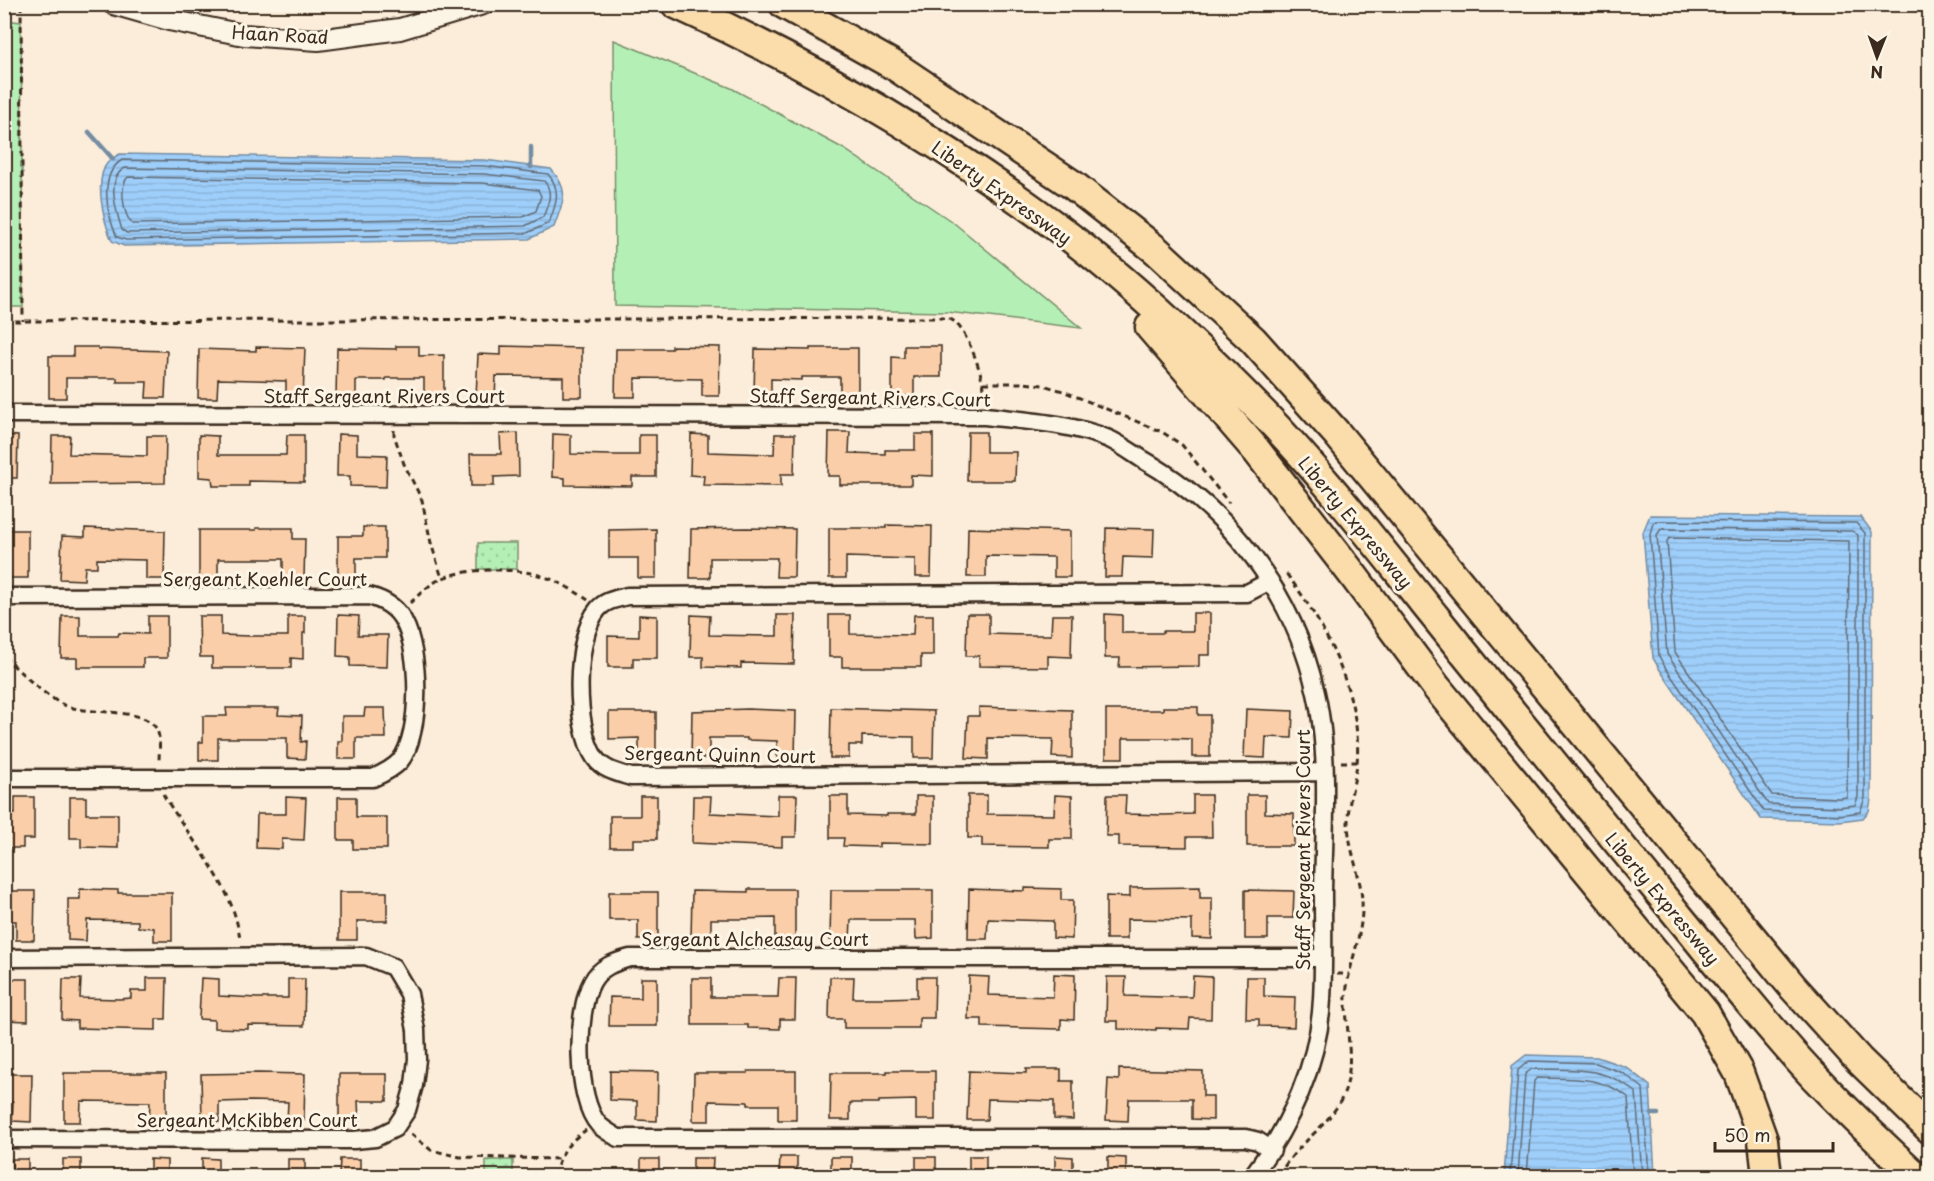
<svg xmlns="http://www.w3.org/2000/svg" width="1934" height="1181" font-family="'Playpen Sans',sans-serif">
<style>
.grass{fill:#b4f0b6;stroke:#788d6a;stroke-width:1.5}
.park{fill:url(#park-dots);stroke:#788d6a;stroke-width:1.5}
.water{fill:url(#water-rules);stroke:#768ca2;stroke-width:1.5}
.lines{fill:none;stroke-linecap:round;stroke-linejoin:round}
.shore{stroke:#636c76;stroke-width:1.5}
.stream{stroke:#768ca2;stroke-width:4.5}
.building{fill:#f9cea8;stroke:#3b2a1e;stroke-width:1.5}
.minor-casing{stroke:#3b2a1e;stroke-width:21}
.tertiary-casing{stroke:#3b2a1e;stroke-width:24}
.motorway-casing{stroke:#3b2a1e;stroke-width:33}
.path{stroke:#3b2a1e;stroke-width:3;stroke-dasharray:6 4.5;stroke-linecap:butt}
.minor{stroke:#fcf5e5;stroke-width:16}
.tertiary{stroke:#fcf5e5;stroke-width:20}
.motorway{stroke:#faddab;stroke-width:28}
.labels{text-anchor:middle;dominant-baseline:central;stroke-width:6;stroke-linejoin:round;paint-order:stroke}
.street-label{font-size:18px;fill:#3b2a1e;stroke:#fcf5e5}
</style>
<defs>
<pattern id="park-dots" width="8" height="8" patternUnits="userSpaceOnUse" patternTransform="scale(1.5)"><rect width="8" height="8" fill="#b4f0b6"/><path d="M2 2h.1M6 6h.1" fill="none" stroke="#9cce9c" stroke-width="1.8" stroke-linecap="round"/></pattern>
<pattern id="water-rules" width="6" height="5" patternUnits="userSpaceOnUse" patternTransform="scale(1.5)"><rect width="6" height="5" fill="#9ecefa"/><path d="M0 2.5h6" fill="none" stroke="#89b1d6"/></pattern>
</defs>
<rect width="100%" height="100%" fill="#fbedd9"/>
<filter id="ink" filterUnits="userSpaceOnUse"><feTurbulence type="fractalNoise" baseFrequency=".0167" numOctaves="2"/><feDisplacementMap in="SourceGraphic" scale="12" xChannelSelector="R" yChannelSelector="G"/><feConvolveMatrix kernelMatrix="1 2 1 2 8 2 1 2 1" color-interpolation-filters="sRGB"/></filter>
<g filter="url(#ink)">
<!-- grass -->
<path class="grass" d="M5,20l16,2 2,285h-18z
M614,40l117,48 113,61 110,74 127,105 -134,-16 -332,-6z"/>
<!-- park -->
<path class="park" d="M478,543h39v26h-39z
M486,1160h27v16h-27z"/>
<!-- water -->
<path class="water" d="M120,154l365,6 66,9c20,23 12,32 3,58l-25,12 -405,7 -12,-5c-8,-19 -19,-61 -4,-79 3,-3 8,-6 12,-8z
M1650,515l211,2 11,15 -1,267 -2,12 -6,7 -23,3 -79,-2 -101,-149 -7,-12 -10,-126z
M1526,1055l71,2 29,10 24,19 5,90h-151l8,-110z"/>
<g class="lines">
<!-- shore -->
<path class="shore" d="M122,160l362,6 64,8c14,16 8,31 1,49l-22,10 -401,7 -9,-3c-10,-22 -19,-62 5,-77z
M125,168l359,6 60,7c10,11 4,24 -1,36l-18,9 -398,7 -5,-3c-5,-16 -17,-52 3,-62z
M128,177l355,6 55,7 3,6 -5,15 -13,6 -391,7c-9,-10 -13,-38 -4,-47z
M1656,521l200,2 9,10v265l-5,14 -21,3 -75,-4 -99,-144 -6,-11 -9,-122 3,-11z
M1661,529l191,2 6,4v262l-3,8 -16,2 -71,-3 -101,-150 -10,-119z
M1670,538l179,3 -2,256 -8,1 -67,-3 -97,-143 -8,-111z
M1510,1176l8,-106 11,-9 67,2 27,10 20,15 6,88
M1518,1176l7,-102 7,-5c42,1 69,-4 104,23l6,84
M1527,1176l7,-95 3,-3c34,1 62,-3 91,19l5,79"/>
<!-- stream -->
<path class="stream" d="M89,132l24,27
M531,147v20
M1652,1114h6"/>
</g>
<!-- building -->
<path class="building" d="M396,346h23v10l25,-1v42h-20v-19h-38v2h-30v18h-20l1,-50 59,1z
M501,346l81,2v49h-19v-20l-67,-1 -1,22 -19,-1 2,-43 23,1z
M672,346l48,1 -1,49h-17v-17l-67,-1v19h-20l1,-48h56z
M904,346h37v31h-27v19h-22v-39l12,1z
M73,347h25v2l69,2 -2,47h-19l1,-16h-30v-4h-51v20h-17v-42h24z
M256,347l49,1 -2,50 -17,-1v-16l-68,-2 -1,19h-19l1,-49 57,2z
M810,348h48v48h-18v-19h-38v3l-31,-1v18l-17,-1 1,-47 55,1z
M829,432h21l-1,21 36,1v-4h30v-16h18v42l-22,-1v10h-71v-9h-12z
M968,432h18v20h30l-1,29h-48z
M518,433l1,43 -25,1v9h-23l-1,-32h31l-1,-20z
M338,434l19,1v19l30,1 -1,32 -36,-1v-10h-13z
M553,434l18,1v19l38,1h30v-20h17v42h-24v9l-67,-1v-7l-13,-1z
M691,434l17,1v17l66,2 1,-20h20l-1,40h-13v12l-78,-1 1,-9 -14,-1z
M4,435l14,1 -1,42h-13z
M199,435l19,1v19h68l1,-20h17v47l-55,-1v5h-36l-1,-8 -13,-1z
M52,436h18l-1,18 78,2v-20h19l-1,47 -114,1z
M886,525l46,1 -1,51h-16v-18l-69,-2v21h-17v-50h57z
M363,527h22v31h-29v21h-18v-43h25z
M85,528l80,3 -1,48h-18v-19l-49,-1v8h-12l-1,13 -24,-1 2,-43 23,1z
M256,528h37v11h12l-1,40h-21v-20h-65v20h-19v-49h57z
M747,528l48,1 -1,48h-18l1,-19h-67v20h-20l1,-49z
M968,528l102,3v46h-16v-20l-68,-1v21h-19z
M1106,528l48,1 -1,29 -30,-1 -1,20h-17z
M656,529v49h-18v-20h-29v-28z
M4,530h24v48h-19v-18h-5z
M1193,613h17v42h-11v11l-80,1 1,-9h-15v-44l17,1v18h41v-2h30z
M967,614h22v20l35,1h27l1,-20h20l-1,42 -23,-1v11l-69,-1v-10h-13z
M338,615l21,1 -1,19h30l-1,32 -37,-1v-9l-13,-1z
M639,615l18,1v42h-24v9h-25v-31l31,1z
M691,615l19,1 -1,19 68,1v-21h18l-1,49 -53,-1v5l-38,-1v-10h-13z
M829,615h21v19l63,1 1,-20h19v40h-12v12h-79v-10h-13z
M62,616h18v20h38l1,-3 29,1v-18h19v42h-24v9h-66v-9h-16z
M199,616h22v19l28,1h39v-20h17v17h-2v26l-12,-1v10h-79v-11h-12z
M979,707l93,3v48l-20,-1 1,-18 -65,-1v21l-22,-1 2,-42h11z
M1163,707h35v8h12v42h-18v-18l-29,-1h-40v20h-17v-48h57z
M226,708h53l-1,7 24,1 -1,26 5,-1 -1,18 -18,-1v-20h-69v22h-19v-18h4v-26h24z
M365,708h20l1,30h-30v21h-18v-18h4v-25h22z
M831,708l103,3 -1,47h-19v-21l-52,-1v9h-13v13h-19z
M748,709l48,2 -1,47h-18v-17l-30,-1v-2h-38v20h-18l1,-47z
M1246,709l47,2 -1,27 -26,-1 -1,21 -21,-1z
M609,712h47v46l-17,1v-21l-30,1z
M778,795h19l-1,42h-14v10l-90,-4 1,-47h18l-1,17 68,3z
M968,795h19v19l67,1 1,-20 17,1v43h-23v8l-67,-1v-8h-14z
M1107,795h19l-1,19 39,1 29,-1v-19h18l1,42h-25v10l-68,-1v-10h-13z
M1247,795h18v18l29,1v32h-47z
M640,796h17v43h-24v8h-23v-31h30z
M830,796h18v19l39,1v-2h29v-18h17v48l-54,-1v4l-36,-1 1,-8h-14z
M15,797h19v42h-11v9h-19v-34h11z
M70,797h16v17h32v34l-37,-1v-9h-11z
M286,797l20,1 -2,42 -22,-1v10l-26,-1 1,-34h29z
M338,797h18v20h31v32h-34v-9h-15z
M1200,887v11h12v41l-20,-1v-18l-65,-1v20h-21v-43l24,1v-9z
M1025,888l36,1v11h12l-1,39 -19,-1v-17l-65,-2 -1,20h-19l1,-50 56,2z
M80,889l38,1v3h54v48h-18v-13l-16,-1v-6l-51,-1 -1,21 -18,-1v-41h12z
M748,889h47v49h-20v-20l-34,1h-30v21l-20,-1 1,-48 56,1z
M831,890h102v48l-17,1 -1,-19h-64l-1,20h-20z
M1245,890l49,1 -1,27h-25v21h-23z
M4,891h31l-1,49h-18v-19h-12z
M339,892h48v29h-30v19h-18z
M609,892h49v47l-20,1v-20h-29z
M1054,974l21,1 -1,45 -13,-1v10l-79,-2v-8h-14l1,-43 20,1 -1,18 65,2z
M1193,976l19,1 -1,42 -21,-1 -1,11 -33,-1v2l-38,-1v-8h-12l1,-44h19l-1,19 39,1h28z
M830,977h24l-1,21h34l30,-1v-20h18l-1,41h-15v10h-75v-9h-15z
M1247,977h17v19l31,1 -1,30 -35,-1v-7h-13z
M147,978h20l-1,41h-10v11l-79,-2v-7l-15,-1 1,-41h18l-1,19 39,1 12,-1v-7h16z
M201,978l18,1v17l38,2h31v-19h17l-1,47 -56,-1v4l-34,-1v-8l-15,-1z
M641,978h16v48h-48l1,-29 31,1z
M692,978h19v19h67l1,-19h17l-1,41h-15v10l-32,-1v-3h-56z
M11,979h17v42l-24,-1v-22h7z
M1026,1069h35v12h12v39l-19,-1v-18l-66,-2 -1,21h-20l2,-49 57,2z
M1119,1069l84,2v25h10v24l-21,-1v-20h-63l-1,22 -22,-1 2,-41 11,1z
M610,1071l48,1 -1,49 -20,-1v-19l-27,-1z
M748,1071h48v49h-18v-15h-30v-3l-39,-1v20h-16l1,-48h54z
M887,1071h48v49h-19v-20l-37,1v2h-29v17h-20l1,-47h56z
M64,1073h102v48h-17l1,-19 -69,-1 -1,21h-16z
M258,1073l47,1 -1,47h-17l1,-19 -37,-1 -32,1v20h-17l-1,-48z
M4,1074h28l-1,48 -19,-1 1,-19h-9z
M339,1074h48v27h-29l1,20h-20z
M969,1156h17v20h-17z
M1055,1156l18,1v19h-18z
M780,1157h17v19h-18z
M831,1157h21v19h-21z
M916,1157h20v19h-20z
M1108,1157l18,1v18h-18z
M202,1158l16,1v17h-16z
M693,1158h20l-1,18h-19z
M12,1159h16v17h-16z
M63,1159h18v17h-18z
M150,1159l17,1v16h-17z
M288,1159h17v17h-17z
M340,1159h20v17h-21z
M641,1159h18v17h-18z"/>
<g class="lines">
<defs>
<path id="minor" d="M4,414l981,2c41,5 86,7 124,23 11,5 22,13 33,20 88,50 152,135 174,234 14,61 8,136 7,199 0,35 1,71 -1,107 -3,64 -32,127 -70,177
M1270,581l-23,12 -620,3c-10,3 -21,4 -29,13 -24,29 -24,118 -3,149 8,12 23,15 36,19l693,-5
M4,597l365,-1c15,4 28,11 35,26 16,29 18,112 -4,139 -7,8 -18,13 -27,17h-369
M4,958l362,-2 27,11 16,27 7,36 1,29 -3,26 -7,25 -12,18 -20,10 -21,2 -350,-1
M1272,1150l-14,-9 -12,-3h-628c-6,-4 -14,-8 -19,-13 -24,-26 -23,-114 -7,-143 8,-15 23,-20 38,-24h692"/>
<path id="tertiary" d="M113,4l56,16 75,15 74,5 82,-11 83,-25"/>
<path id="motorway" d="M676,4c129,58 253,130 367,213 79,57 152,126 220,196 62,64 117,136 173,205 76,95 153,189 230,283 39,47 76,94 116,140 41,48 88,92 134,135
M784,4l111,62 178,119 83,65 97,90 85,95 454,551 67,74 71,69
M1150,327l106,123 94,121 87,117 268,325 34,60 24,67 4,36"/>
</defs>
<!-- minor casing -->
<use href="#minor" class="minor-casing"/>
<!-- tertiary casing -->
<use href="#tertiary" class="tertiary-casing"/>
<!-- motorway casing -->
<use href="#motorway" class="motorway-casing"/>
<!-- path -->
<path class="path" d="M21,4l2,317
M4,321l939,-3c4,0 9,1 13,5 15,16 28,56 30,77
M984,383h39l20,2 20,6 99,41 20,13 47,58
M394,430v5l10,29 18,36 9,43 11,35
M410,603c10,-9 20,-20 33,-25 16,-6 33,-8 50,-8 41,0 61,7 95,30
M4,657c18,16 37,36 58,47 24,13 83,1 95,26 4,9 2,22 2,32
M1341,762h16
M163,794c27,46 71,90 77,146
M1337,974h13
M411,1134l20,16 29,7 98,2
M555,1176c4,-21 12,-33 31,-46
M1279,1176c16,-33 53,-50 66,-85 10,-30 0,-65 1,-95 2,-29 15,-56 16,-85 2,-31 -14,-59 -14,-90 0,-19 7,-39 9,-58 6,-65 -33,-143 -73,-192"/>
<!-- minor -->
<use href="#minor" class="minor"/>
<!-- tertiary -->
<use href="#tertiary" class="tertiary"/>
<!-- motorway -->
<use href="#motorway" class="motorway"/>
</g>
</g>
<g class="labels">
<!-- street labels -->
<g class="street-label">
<text transform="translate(280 34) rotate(3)">Haan Road</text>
<text transform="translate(1002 192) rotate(35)">Liberty Expressway</text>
<text x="384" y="395">Staff Sergeant Rivers Court</text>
<text transform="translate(870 397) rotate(1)">Staff Sergeant Rivers Court</text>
<text transform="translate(1356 522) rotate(50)">Liberty Expressway</text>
<text x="265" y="578">Sergeant Koehler Court</text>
<text transform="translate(720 754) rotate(1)">Sergeant Quinn Court</text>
<text transform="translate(1302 850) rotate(-90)">Staff Sergeant Rivers Court</text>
<text transform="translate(1663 898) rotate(50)">Liberty Expressway</text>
<text x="755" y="938">Sergeant Alcheasay Court</text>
<text x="247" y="1119">Sergeant McKibben Court</text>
</g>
</g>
<!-- margin -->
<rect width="1934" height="1181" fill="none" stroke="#fcf5e5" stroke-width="24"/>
<rect x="12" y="12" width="1910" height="1157" fill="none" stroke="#3b2a1e" stroke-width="2" filter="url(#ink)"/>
<!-- north arrow -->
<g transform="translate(1877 57) rotate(181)" stroke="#fcf5e5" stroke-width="4.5" paint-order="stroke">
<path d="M0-4.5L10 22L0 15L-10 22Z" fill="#3b2a1e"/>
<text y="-9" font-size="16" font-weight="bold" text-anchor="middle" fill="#3b2a1e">N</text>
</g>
<!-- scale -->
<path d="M1715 1142v9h118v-9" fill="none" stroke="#3b2a1e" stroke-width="3"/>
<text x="1724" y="1142" font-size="18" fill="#3b2a1e" stroke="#fcf5e5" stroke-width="4.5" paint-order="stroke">50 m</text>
</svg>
